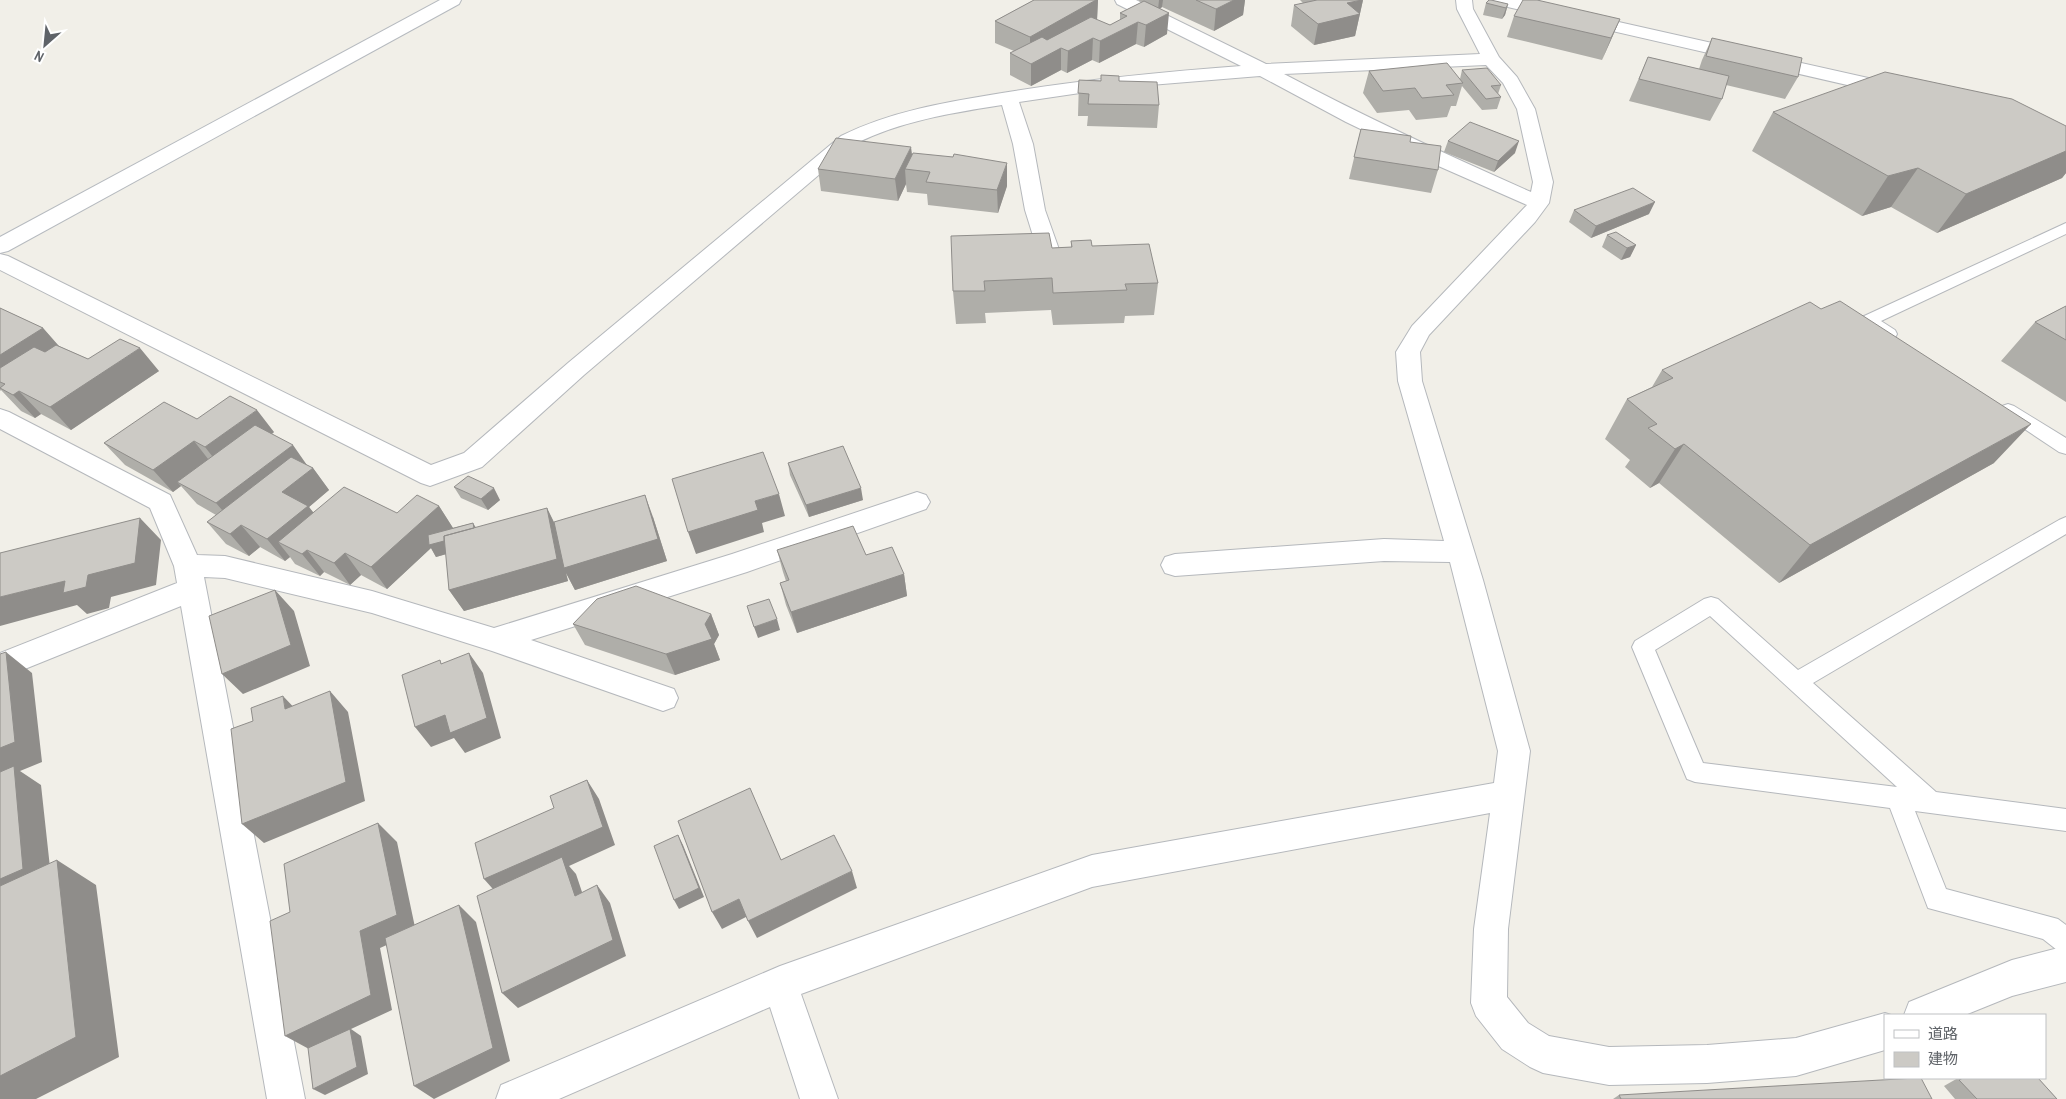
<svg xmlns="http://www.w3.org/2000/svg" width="2066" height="1099" font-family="'Archivo Narrow','Noto Sans JP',sans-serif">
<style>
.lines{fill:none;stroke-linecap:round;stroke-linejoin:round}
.lane-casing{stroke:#b5b8bc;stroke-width:2}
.street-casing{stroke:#b5b8bc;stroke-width:2}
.secondary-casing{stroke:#b6babf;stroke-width:2}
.lane{fill:#fff;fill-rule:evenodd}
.street{fill:#fff;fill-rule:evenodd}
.secondary{fill:#fff;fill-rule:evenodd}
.wall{fill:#afaea9}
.shaded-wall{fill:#8f8d8a}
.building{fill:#cccac5;stroke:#8f8d8a}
</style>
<rect width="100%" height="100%" fill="#f1efe8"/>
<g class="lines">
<defs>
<path id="lane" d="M2066,223v11l-185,87 14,9 2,4 -2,4c-11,3 -29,-7 -35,-17l2,-4z
M2008,404l6,2 52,32v16l-7,-2 -57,-38 -3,-4 3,-4z
M2066,517v17l-253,149 123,109 130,17v22l-151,-20 31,78 112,30 8,6v29l-9,-4 -14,-11 -115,-31 -38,-100 -195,-26 -8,-3 -55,-132 3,-6 69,-42 7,-2 7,2 80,71 261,-150zM1710,616l187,171 -194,-24 -48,-113z"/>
<path id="street" d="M1115,0h21l130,64 214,-10 -23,-45 -1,-9h16l1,9 26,48 18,20 18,32 18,73 -4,21 -14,19 -106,113 -9,17 2,29 61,199 47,171 -22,178 -1,68 21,26 21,13 60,11 98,-2 89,-7 89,-25 6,2h-6v35l-89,26 -89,7 -98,2 -66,-12 -13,-6 -28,-18 -26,-33 -5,-13 3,-74 16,-116 -398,74 -291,107 37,105h-38l-30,-92 -211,92h-63l5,-14 279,-119 312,-111 402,-72 4,-32 -48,-189 -66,-1 -209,15 -10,-3 -4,-8 4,-8 10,-3 209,-15 60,2 -46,-160 -2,-29 16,-26 115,-121 -100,-44 -81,-39 -86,-46 -146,12 -95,14 14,42 12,66 16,45 -3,5 -8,2 -8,-2 -3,-5 -14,-45 -12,-66 -11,-39c-51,8 -101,16 -147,39l-271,231 -102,92 -52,19 -9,-3 -421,-213v-16l8,2 423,209 33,-12 104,-90 273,-227c50,-25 106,-34 161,-43 79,-13 159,-21 239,-27l-124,-62zM1486,65l17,18 14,26 16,73 -2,10c-84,-37 -166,-75 -247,-118z
M1491,0h30l374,84 7,2 2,4 -2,4 -7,2 -396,-91 -6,-1z
M0,409l9,3 161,83 27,60 28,1 147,35 122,37 238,-74 185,-62 9,3 4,7 -4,7 -179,63 -216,68 143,49 4,9 -4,9 -11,4 -171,-60 -120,-38 -147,-35 -21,-1 101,522h-38l-86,-493 -181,73v-26l177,-70 -3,-17 -24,-58 -150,-79z
M2066,946v36l-54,14 -47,19h-61l5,-13 103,-42z"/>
<path id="secondary" d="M440,0h21l-2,4 -451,247 -8,2v-16z"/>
</defs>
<!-- lane casing -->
<use href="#lane" class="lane-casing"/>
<!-- street casing -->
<use href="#street" class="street-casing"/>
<!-- secondary casing -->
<use href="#secondary" class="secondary-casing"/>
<!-- lane -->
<use href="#lane" class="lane"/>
<!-- street -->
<use href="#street" class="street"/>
<!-- secondary -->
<use href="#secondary" class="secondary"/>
</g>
<!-- wall -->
<path class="wall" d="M1034,0h64l-1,20 13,5 10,-5v-7l22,-11 -3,-1v-1h106l-2,15 -29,16 -52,-24 -2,2 7,25 -23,13 -8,-3 -37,19 -7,-3 -25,13 -6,-3 -30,16 -21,-11v-22l4,-2 -19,-8v-22z
M1300,0h63l-8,36 -41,9 -23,-19 3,-21 9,-2z
M1486,3l22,1 -3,11 -3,4 -19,-4z
M1514,16l106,3 -18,41 -95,-23z
M1712,38l86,39 -13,22 -59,-14 -4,14 -12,22 -81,-20 19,-44 51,12 3,-9z
M1462,70l39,15 -3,9 3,3 -4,12 -15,1 -20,-24 -6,20h-5l-4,11 -31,3 -7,-10 -32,3 -14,-20 6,-22 91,8z
M1079,80l40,1 40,24 -2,23 -70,-2 1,-10h-10z
M1773,112l293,14v47l-4,5 -125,55 -46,-26 -29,9 -110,-65z
M1361,129l49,13 28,28 -7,23 -82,-14z
M1448,141l67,12 -21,19 -50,-20z
M912,154l95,32 -9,27 -70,-8 -1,-11 -20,-2 -1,-8 -8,17 -77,-10 -3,-22z
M1574,210l75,4 -58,24 -22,-16z
M1607,235l29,10 -6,12 -9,3 -19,-13z
M1071,241l21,5 66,37 -4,32 -29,1 -1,7 -71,2 -2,-15 -66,3 1,10 -30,1 -3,-33 99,-43 19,-1z
M2066,306v96l-65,-41 34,-39z
M0,308l43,20 16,18 29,13 71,12 -88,59 -30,-16 -6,4 -14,-7 -20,-21 -1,1z
M1662,370l332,93 -215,120 -120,-100 -9,5 -25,-21 5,-7 -25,-21 22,-40 25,-12z
M197,419l77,13 -2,2 35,31 6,3 16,22 -20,17 4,5 84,1 42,-7 14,22h23l71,-20 7,14 99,-5 14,44 -92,29 -9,-17 2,8 -104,30 -15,-21 -3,-36 -10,3 -5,-9 -44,41 -26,-14 -11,10 -26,-13 -4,4 -25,-12 -5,-7 -5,4 -25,-14 -11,9 -23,-12 -19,-22 9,-7 -19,-11 -16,-18 -8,6 -48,-27 -21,-22z
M788,463l75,37 -54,17 -19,-42z
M454,487l46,13 -12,10 -27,-12z
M777,550l89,5 38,19 3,22 -110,37 -11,-28 -6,-22 6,-2 -3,-9z
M711,614l8,21 -5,9 6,16 -45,15 -90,-30 -12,-21z
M1958,1078h80l19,21h-102l-11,-13z
M1619,1095l313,4h-319z"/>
<!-- shaded-wall -->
<path class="shaded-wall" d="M1096,0h2l-1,20 -67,39v-22z
M1159,0h4l-1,7 -4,3z
M1234,0h11l-2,15 -29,16 2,-22z
M1363,0l-8,36 -41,9 4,-21 29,-21z
M1508,4l-3,11 -3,4 4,-11z
M1169,13l-2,21 -23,13 2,-22z
M1620,19l-9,21 -9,20 9,-22z
M1138,22l-2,22 -37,19 1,-22z
M1093,38l-1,22 -25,13 1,-22z
M1061,48v22l-30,16v-22z
M1519,141l-4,12 -21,19 4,-11z
M911,147l3,22h-9l1,15 -8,17 -3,-22z
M2066,151v22l-4,5 -125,55 29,-39z
M1007,163v23l-9,27 -1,-23z
M1918,168l-27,39 -29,9 26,-40z
M1655,202l-6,12 -58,24 5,-12z
M1636,245l-6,12 -9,3 6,-12z
M43,328l20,23 -58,33 -5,-2v-27z
M140,348l19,23 -88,59 -21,-23z
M19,391l22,23 -6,4 -22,-23z
M257,410l17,22 -51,38 -18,-23z
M2031,424l-37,39 -215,120 31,-38z
M194,441l18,23 -35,18 4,4 -8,6 -20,-22z
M1684,444l-25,39 -9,5 25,-39z
M293,445l16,23 -74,57 -19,-22z
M313,468l16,22 -20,17 16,21 -47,14 12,15 -5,4 -18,-22 15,-47z
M494,488l6,12 -12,10 -7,-11z
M861,488l2,12 -54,17 -3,-12z
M779,494l6,22 -23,7 2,9 -68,22 -8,-22 67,-31z
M645,495l8,22 14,44 -92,29 -9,-17 2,8 -104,30 -15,-21 98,-82 11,23z
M439,506l14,22 20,-5 7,11 2,10 -46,13 -5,-9 -44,41 -16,-22z
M140,518l21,22 -5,45 -45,12 -2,11 -22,6 -10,-9 -77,21v-29l88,-22z
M241,525l19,22 -11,9 -19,-22z
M307,550l17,22 -4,4 -18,-22z
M345,553l16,22 -11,10 -16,-22z
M904,574l3,22 -110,37 -6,-21z
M275,590l19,21 16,55 -67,28 -21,-20z
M711,614l8,21 -5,9 6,16 -45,15 -9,-21 39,-30z
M777,619l3,11 -22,8 -4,-11z
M6,652l26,21 10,89 -22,9 21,14 11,101 -52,24v-162z
M469,653l14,20 18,65 -36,15 -11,-15 -23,9 -16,-20z
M330,691l18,21 17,89 -101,42 -22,-19z
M283,696l19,20 -17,-7z
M587,780l12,19 16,46 -46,21 7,8 13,39 -89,-16 -16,-18z
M378,823l19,19 19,90 -36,16 12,62 -41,19 10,7 7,38 -43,21 -12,-6 -4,-40 -24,-13z
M678,835l5,10 21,52 -25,12 -5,-9z
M57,860l39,25 23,172 -83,42h-36v-23z
M852,871l5,17 -100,50 -9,-17z
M597,885l13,18 16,53 -108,52 -16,-15z
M739,899l9,17 -26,13 -10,-17z
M459,905l17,17 34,139 -76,38 -20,-13z"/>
<!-- building -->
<path class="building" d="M1034,0h62l-66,37 -35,-16z
M1196,0h38l-18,9z
M1317,0h45l-15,3 13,11 -42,10 -24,-19z
M1489,0h2l17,4 -2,4 -20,-5z
M1523,0h14l83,19 -9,19 -97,-22z
M1144,1l25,12 -23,12 -8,-3 -38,19 -7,-3 -25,13 -7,-3 -30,16 -21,-11 32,-16 5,3 44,-23 19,8 17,-9 -7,-3z
M1712,38l90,20 -4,19 -92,-21z
M1648,57l81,19 -7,23 -83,-20z
M1447,63l16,20 -17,2 8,10 -32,3 -7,-10 -32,3 -14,-20z
M1487,68l14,17 -10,1 10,11 -15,2 -24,-29z
M1885,72l127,27 54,27v25l-100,43 -48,-26 -30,8 -115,-64z
M1101,75l18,1v5l38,1 2,23 -71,-1 1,-10 -11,-1 1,-13 22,1z
M1470,122l49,19 -21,20 -50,-20z
M1361,129l50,7 -1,6 31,4 -3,24 -84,-13z
M836,138l75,9 -16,32 -77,-10z
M913,153l40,4 1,-3 53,9 -10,27 -71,-8 4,-10 -25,-3z
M1633,188l22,14 -59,24 -22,-16z
M1616,232l20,13 -9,3 -20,-13z
M1049,233l3,15 20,-1 -1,-6 20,-1 1,6 57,-2 9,39 -33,1 2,6 -74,3 -1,-15 -68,3 1,10h-32l-2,-55z
M1840,301l191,123 -221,121 -126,-101 -9,5 -27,-21 9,-4 -30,-25 46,-21 -11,-8 148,-68 11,7z
M2066,306v34l-31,-18z
M0,308l43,20 -43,27z
M120,339l20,9 -90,59 -31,-16 -6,4 -13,-7 5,-4 -5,-2v-14l34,-21 11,5 11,-7 32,14z
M230,396l27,14 -52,37 -11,-6 -41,29 -49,-27 60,-41 33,17z
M255,425l38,20 -77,58 -39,-21z
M843,446l18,42 -55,17 -18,-42z
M763,452l16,42 -24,7 3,9 -70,22 -16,-53z
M291,457l22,11 -31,24 26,14 -41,33 -26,-14 -11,9 -23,-12z
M468,476l26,12 -13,11 -27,-12z
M344,487l53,26 20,-18 22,11 -68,61 -26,-14 -11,10 -27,-13 -5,4 -24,-12z
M645,495l13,44 -94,29 -10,-46z
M547,508l10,51 -108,31 -5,-54z
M140,518l-5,45 -47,12 -2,12 -23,6 2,-12 -65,16v-44z
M473,523l1,5 -30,8v5l-15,4 -1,-10z
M853,526l13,29 26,-8 12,27 -113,38 -11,-29 9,-3 -12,-30z
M636,586l75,28 -6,10 7,15 -46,15 -93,-30 24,-25z
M275,590l16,55 -69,29 -13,-58z
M769,599l8,20 -23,8 -7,-21z
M6,652l9,90 -15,6v-94z
M469,653l18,65 -37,15 -5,-18 -30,12 -13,-52 38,-15 1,4z
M330,691l16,91 -104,42 -11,-95 22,-8 -2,-13 32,-12 2,13z
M14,766l9,103 -23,10v-107z
M587,780l16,47 -119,52 -9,-36 79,-35 -4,-12z
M750,788l31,72 53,-25 18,36 -104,50 -9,-22 -27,13 -34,-91z
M378,823l19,92 -37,16 11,64 -86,41 -15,-115 20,-9 -6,-48z
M678,835l21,53 -25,12 -20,-54z
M562,857l13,39 22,-11 16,55 -111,53 -25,-97z
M57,860l19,177 -76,39v-190z
M459,905l34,143 -79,38 -29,-148z
M350,1029l7,38 -44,22 -5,-41z
M1916,1078h5l11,21h-311l-2,-4z
M1963,1078h75l19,21h-80l-18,-19z"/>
<!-- legend -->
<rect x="1884" y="1014" width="162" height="65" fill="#ffffff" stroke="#bfc1c3"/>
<rect x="1894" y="1030" width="25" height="8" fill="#ffffff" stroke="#bfc1c3"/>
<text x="1928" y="1039" font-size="15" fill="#5f6368">道路</text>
<rect x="1894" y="1052" width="25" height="15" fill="#cccac5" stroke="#bfc1c3"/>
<text x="1928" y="1064" font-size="15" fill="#5f6368">建物</text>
<!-- north arrow -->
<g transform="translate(45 45) rotate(207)" stroke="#ffffff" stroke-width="4" paint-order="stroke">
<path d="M0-4L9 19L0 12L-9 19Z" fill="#5f6368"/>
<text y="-8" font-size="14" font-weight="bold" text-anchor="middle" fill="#5f6368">N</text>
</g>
</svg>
